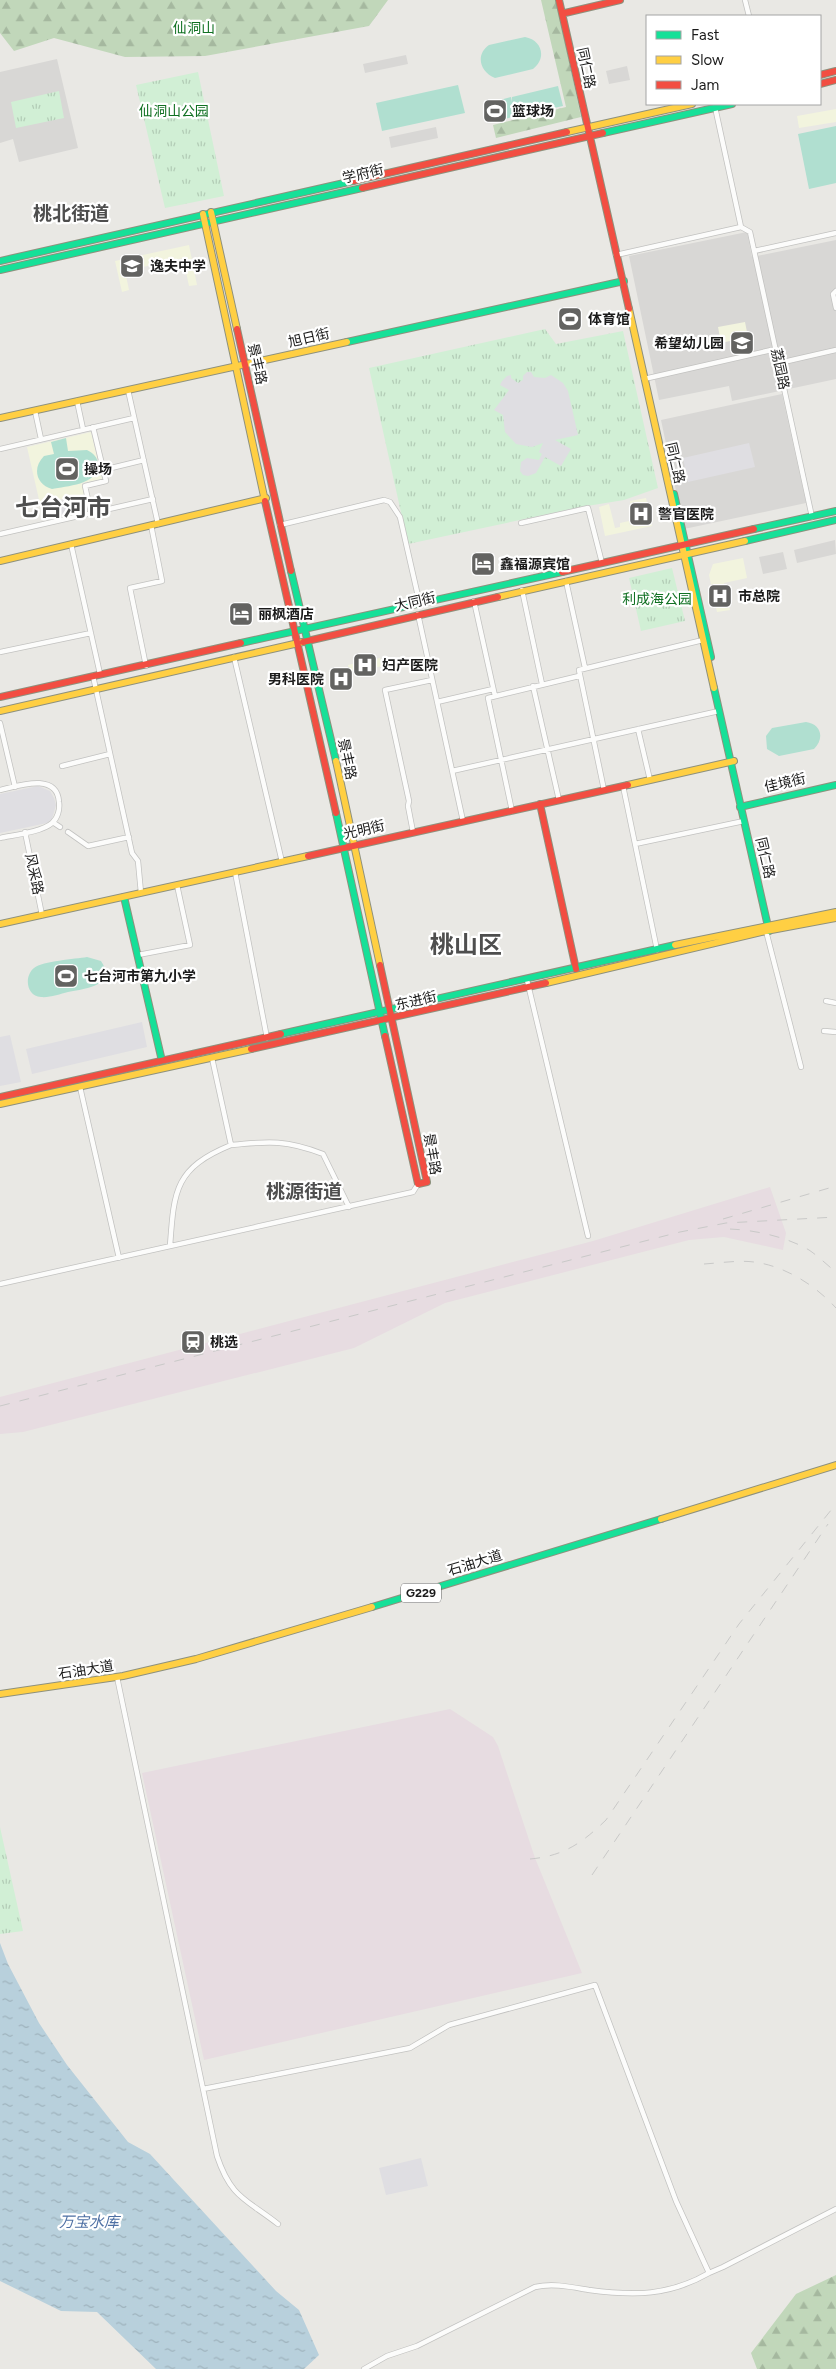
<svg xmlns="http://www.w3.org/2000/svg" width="836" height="2369" font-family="Figtree,'Noto Sans SC',sans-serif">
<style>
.residential{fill:#d8d7d5}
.industrial{fill:#e7dce1}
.education{fill:#f2f4de}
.forest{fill:url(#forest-firs)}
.park{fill:url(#park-tufts)}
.pitch{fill:#b0dfd0}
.plaza{fill:#dfdee2}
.water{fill:url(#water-ripples)}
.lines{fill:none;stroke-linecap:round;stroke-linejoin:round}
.street-casing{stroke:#c2c2c0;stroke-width:6}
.fast-casing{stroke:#8e917d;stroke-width:8}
.slow-casing{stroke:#8e917d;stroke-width:8}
.jam-casing{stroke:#8e917d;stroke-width:8}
.street{stroke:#fcfcfb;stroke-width:4.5}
.fast{stroke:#16e098;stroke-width:6}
.slow{stroke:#ffcf43;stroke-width:6}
.jam{stroke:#f24e42;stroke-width:6}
.rail{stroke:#c9c9c8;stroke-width:1;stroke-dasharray:10 10;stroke-linecap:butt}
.labels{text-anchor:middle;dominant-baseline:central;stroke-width:4.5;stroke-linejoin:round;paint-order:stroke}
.shield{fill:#fff;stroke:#5f5f5f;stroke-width:1}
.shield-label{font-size:12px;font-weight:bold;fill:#1b1b1b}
.park-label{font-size:14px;fill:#117123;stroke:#fff}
.street-label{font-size:14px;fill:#1b1b1b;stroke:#fff}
.poi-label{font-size:14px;font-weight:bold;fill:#1b1b1b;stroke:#fff;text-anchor:start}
.water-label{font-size:15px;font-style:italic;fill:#4e70a4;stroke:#fff}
.district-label{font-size:19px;font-weight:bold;fill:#4e4e4e;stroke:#fff}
.town-label{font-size:24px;font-weight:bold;fill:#4e4e4e;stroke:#fff}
</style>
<defs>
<pattern id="forest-firs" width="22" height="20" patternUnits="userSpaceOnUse" patternTransform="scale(1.25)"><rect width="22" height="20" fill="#c1d7ba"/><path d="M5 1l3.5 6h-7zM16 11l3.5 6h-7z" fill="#a5b89f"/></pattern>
<pattern id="park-tufts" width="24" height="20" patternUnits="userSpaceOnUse" patternTransform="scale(1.25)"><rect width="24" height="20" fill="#d1efd5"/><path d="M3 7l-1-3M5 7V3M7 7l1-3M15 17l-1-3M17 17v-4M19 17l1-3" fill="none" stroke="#b3ccb6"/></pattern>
<pattern id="water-ripples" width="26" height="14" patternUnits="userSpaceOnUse" patternTransform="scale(1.25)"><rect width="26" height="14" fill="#b8d0dc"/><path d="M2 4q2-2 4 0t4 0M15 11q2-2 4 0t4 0" fill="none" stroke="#9eb2bc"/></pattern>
</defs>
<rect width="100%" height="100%" fill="#e9e8e4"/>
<!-- residential -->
<path class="residential" d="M406,55l2,9 -43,9 -2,-9z
M57,59l21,89 -59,14 -6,-23 -13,4v-71z
M627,66l3,14 -21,4 -3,-13z
M436,127l2,11 -47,10 -2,-11z
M747,232l5,25 84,-17v139l-104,22 -3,-15 -70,14 -30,-144z
M782,394l24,109 -122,26 -23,-109z
M835,540l1,14 -39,9 -3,-13z
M783,552l4,17 -24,5 -4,-17z"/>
<!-- industrial -->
<path class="industrial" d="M770,1187l16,46 -3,17 -59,-13 -35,3 -244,63 -91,45 -331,84 -23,2v-37l593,-156z
M450,1709l43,28 5,9 37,112 47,115 -378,87 -62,-287z"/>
<!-- education -->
<path class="education" d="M836,109v13l-37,6 -2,-12z
M189,245l8,40 -8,1 -6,-28 -58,13 4,19 -7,2 -7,-31z
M745,322l3,15 -27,6 -3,-16z
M91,432l11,47 -20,4 3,11 -45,10 -13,-57z
M646,498l6,28 -47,10 -6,-29 10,-3 6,24 5,-1v-4l9,-2 1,4 4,-1 -4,-23z
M743,558l4,20 -23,5 6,27 -13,2 -8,-37 4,-11z
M380,658l2,8 -32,7 -2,-8z"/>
<!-- forest -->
<path class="forest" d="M0,0h388l-19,26 -164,30 -80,1 -71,-19 -40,13 -14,-18z
M541,0h15l25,117 -85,21 -3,-13 73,-18z
M836,2275v94h-79l-6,-16 45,-59z"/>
<!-- park -->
<path class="park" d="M198,72l26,124 -59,12 -29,-123z
M59,91l5,27 -48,10 -5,-26z
M545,329l11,15 67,-13 35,157 -34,12 -43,7 -173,37 -39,-176z
M672,568l13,53 -44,10 -12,-53z
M0,1827l23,104 -23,3z"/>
<!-- pitch -->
<path class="pitch" d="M525,37c17,3 22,21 8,32l-38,9c-15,-6 -20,-23 -6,-33z
M458,85l7,28 -83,18 -6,-28z
M558,86l5,20 -59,13 -4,-19 11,-3 1,5v-5z
M836,126v57l-27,6 -11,-55z
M66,438l2,13 19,-1c6,3 11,7 11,15 0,20 -32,21 -46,24 -16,-5 -20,-21 -8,-33l10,-2 -3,-12z
M806,722c15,2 19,16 8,27l-35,7 -12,-7 -1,-13 6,-8z
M87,957l14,4c17,25 -17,28 -33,31 -8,2 -19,6 -27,5 -15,-1 -17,-21 -7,-29 9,-7 41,-9 53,-11z"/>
<!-- plaza -->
<path class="plaza" d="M527,372h4l3,5 11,1 6,-3 12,8 5,8 10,44 -23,5 16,9 -10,17 -16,-9 -9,16 -8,3 -5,-1 -3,-4 1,-9 6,-4 12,2 3,-6 -3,-2 4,-9 -11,4 -16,-3 -11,-12 -2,-17 -9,-5 15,-20 -9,-5 2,-4 5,-5 4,-1v3l7,5 5,-3v-4z
M749,443l6,24 -67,15 -5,-24z
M82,496l3,14 -39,9 -3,-14z
M38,786l12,5 4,7 2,7 -4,14 -5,4 -47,10v-39z
M142,1022l5,25 -115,27 -6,-25z
M10,1035l11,47 -21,4v-49z
M421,2158l7,28 -42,9 -7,-27z"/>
<!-- water -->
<path class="water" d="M0,1943l8,21 31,59 28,42 61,77 22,12 126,137 23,19 20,45 -15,14h-148l-59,-57 -36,-1 -61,-30z"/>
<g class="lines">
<defs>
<path id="street" d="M745,0l4,16
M715,107l26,120
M741,227l9,5 62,285
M754,251l82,-18
M616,255l125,-28
M836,291l-3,3 3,14
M779,363l57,-13
M644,379l132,-30
M128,390l30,134
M77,401l6,28
M35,411l6,28
M0,449l134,-31
M103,470l41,-10
M91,513l-6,-27 21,-5 -13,-54
M521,523l67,-15 14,55
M280,525l104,-25 6,2 10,15 20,88
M0,534l153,-35
M71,544l29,130
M566,581l19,87
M522,590l20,94
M474,601l21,95
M418,614l45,207
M0,652l91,-19
M234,657l48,205
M146,666l-16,-78 32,-7 -11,-56
M93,676l39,177 6,8 3,32
M533,686l26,114
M437,702l56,-13
M0,723l15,64
M638,729l12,51
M62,766l48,-12
M452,771l267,-60
M623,786l34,164
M0,790c18,-4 57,-18 59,12 1,7 -1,16 -7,21 -10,9 -38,12 -52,15
M604,790l-25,-120 124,-30
M512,811l-24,-113 91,-22
M54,823l6,4
M25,832l17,83
M68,832l20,14 41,-9
M413,832l-5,-26 1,-5 -24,-111 47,-10
M635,844l109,-23
M235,872l32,166
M766,931l35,136
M138,955l52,-10 -13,-60
M527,980l61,256
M826,1001l10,2
M824,1031l12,1
M80,1087l39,171
M231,1145c38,-4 56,-5 92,9l26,53
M170,1246c4,-56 5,-78 61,-101l-19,-87
M0,1284l413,-92 5,-8
M117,1677l100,479c14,42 29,43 61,68
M203,2089l207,-41 39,-23 146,-40 81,216 33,72 14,-6 113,-58
M364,2369l23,-13 30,-10 118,-59c18,-4 36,0 54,3 45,6 80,6 120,-17"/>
<path id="fast" d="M603,133l129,-29
M0,261l353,-80
M0,270l362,-82
M347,342l277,-61
M674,494l37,163
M754,529l82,-18
M745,541l91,-21
M291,571l45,190
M241,643l321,-71
M714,688l55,243
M740,807l96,-22
M336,813l49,223
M124,897l38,164
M281,1034l394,-89
M372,1607l289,-88"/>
<path id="slow" d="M567,132l125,-28
M211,212l26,117
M203,214l62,287
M629,309l85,379
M0,418l347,-76
M0,561l266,-63
M498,597l247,-56
M0,711l303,-69
M336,761l44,204
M628,785l106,-24
M0,924l308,-68
M675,945l161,-33
M546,983l220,-52 70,-13
M0,1104l251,-55
M661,1519l175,-54
M0,1694l123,-18 73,-17 176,-52"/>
<path id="jam" d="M559,0l70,309
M565,13l55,-13
M820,75l16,-4
M820,84l16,-4
M353,181l214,-49
M362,188l241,-55
M237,329l54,242
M265,501l71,312
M562,572l192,-43
M303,642l195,-45
M0,697l241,-54
M540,804l36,165
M308,856l320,-71
M380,965l47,217 -9,2 -33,-148
M251,1049l295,-66
M0,1097l281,-63"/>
</defs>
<!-- street casing -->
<use href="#street" class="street-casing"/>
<!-- fast casing -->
<use href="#fast" class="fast-casing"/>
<!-- slow casing -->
<use href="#slow" class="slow-casing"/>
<!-- jam casing -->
<use href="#jam" class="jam-casing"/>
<!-- street -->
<use href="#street" class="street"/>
<!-- fast -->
<use href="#fast" class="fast"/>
<!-- slow -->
<use href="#slow" class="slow"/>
<!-- jam -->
<use href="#jam" class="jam"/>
<!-- rail -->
<path class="rail" d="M723,1219l113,-33
M730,1229c25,1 57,8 79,21 9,6 18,15 27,22
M704,1264c16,-1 34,-4 50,-2 31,4 61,23 82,46
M0,1406l680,-174 46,-9 110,-6
M530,1859c34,-3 52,-16 76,-39l133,-196 97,-120
M592,1875l236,-351"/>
</g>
<!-- icons -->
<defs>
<symbol id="stadium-square" viewBox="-11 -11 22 22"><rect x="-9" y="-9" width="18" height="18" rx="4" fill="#636361" stroke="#fff"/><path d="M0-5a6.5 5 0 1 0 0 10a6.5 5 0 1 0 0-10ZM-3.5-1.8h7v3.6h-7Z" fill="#fff"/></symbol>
<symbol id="school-square" viewBox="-11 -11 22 22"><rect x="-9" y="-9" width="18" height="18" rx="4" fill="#636361" stroke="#fff"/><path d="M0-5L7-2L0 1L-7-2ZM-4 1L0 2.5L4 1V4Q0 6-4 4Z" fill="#fff"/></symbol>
<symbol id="hospital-square" viewBox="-11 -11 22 22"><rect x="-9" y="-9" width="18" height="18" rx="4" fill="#636361" stroke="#fff"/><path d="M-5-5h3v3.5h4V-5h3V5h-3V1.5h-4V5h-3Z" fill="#fff"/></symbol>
<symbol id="hotel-square" viewBox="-11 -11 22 22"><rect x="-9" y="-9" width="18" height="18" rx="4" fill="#636361" stroke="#fff"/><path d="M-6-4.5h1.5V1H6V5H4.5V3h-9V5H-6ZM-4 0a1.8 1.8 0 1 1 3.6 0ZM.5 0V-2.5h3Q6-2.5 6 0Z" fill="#fff"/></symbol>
<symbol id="station-square" viewBox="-11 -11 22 22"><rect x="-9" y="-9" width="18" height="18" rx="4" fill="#636361" stroke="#fff"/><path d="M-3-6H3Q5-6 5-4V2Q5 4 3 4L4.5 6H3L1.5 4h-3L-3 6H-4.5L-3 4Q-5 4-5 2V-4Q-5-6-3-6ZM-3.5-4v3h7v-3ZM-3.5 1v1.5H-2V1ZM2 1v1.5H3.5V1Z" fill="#fff"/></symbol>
</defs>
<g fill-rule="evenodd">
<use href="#stadium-square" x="481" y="97" width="28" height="28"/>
<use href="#school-square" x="118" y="252" width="28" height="28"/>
<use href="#stadium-square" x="556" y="305" width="28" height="28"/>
<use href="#school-square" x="728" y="329" width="28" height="28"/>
<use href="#stadium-square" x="53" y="455" width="28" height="28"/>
<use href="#hospital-square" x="627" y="500" width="28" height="28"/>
<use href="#hotel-square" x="469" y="550" width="28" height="28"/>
<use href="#hospital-square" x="706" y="582" width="28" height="28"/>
<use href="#hotel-square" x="227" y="600" width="28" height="28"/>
<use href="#hospital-square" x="351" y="651" width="28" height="28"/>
<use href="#hospital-square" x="327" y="665" width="28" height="28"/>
<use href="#stadium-square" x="52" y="962" width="28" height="28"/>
<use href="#station-square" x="179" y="1328" width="28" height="28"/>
</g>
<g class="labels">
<!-- shield labels -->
<rect class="shield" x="401" y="1583.5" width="40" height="19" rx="4"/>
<g class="shield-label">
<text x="421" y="1593">G229</text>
</g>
<!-- park labels -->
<g class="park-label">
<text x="194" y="28">仙洞山</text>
<text x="174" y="111">仙洞山公园</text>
<text x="657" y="599">利成海公园</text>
</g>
<!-- street labels -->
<g class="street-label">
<text transform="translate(586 68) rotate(78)">同仁路</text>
<text transform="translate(363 174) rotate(-13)">学府街</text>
<text transform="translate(309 338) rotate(-13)">旭日街</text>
<text transform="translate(257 364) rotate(77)">景丰路</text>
<text transform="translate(780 369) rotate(78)">荔园路</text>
<text transform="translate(675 463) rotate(77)">同仁路</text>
<text transform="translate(415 602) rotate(-13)">大同街</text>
<text transform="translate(347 759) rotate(78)">景丰路</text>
<text transform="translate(785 783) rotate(-13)">佳境街</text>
<text transform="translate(364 830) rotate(-13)">光明街</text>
<text transform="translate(765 858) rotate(77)">同仁路</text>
<text transform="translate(34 874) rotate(78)">风采路</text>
<text transform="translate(416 1001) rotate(-13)">东进街</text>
<text transform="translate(432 1154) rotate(80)">景丰路</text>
<text transform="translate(475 1563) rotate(-17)">石油大道</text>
<text transform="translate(86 1670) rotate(-9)">石油大道</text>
</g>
<!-- poi labels -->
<g class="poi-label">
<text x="512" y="111">篮球场</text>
<text x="150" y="266">逸夫中学</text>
<text x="588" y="319">体育馆</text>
<text x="724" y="343" text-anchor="end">希望幼儿园</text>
<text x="84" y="469">操场</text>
<text x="658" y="514">警官医院</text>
<text x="500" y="564">鑫福源宾馆</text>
<text x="738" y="596">市总院</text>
<text x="258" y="614">丽枫酒店</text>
<text x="382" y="665">妇产医院</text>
<text x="324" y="679" text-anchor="end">男科医院</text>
<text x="84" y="976">七台河市第九小学</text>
<text x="210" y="1342">桃选</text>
</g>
<!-- water labels -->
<g class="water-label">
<text x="89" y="2222">万宝水库</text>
</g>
<!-- district labels -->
<g class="district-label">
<text x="71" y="213">桃北街道</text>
<text x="304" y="1191">桃源街道</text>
</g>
<!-- town labels -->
<g class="town-label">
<text x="63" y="507">七台河市</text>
<text x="466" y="944">桃山区</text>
</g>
</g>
<!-- legend -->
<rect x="646" y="15" width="175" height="90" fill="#ffffff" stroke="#a4a4a4"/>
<rect x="656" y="31" width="25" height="8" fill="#16e098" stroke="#a4a4a4"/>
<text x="691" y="40" font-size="15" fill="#1b1b1b">Fast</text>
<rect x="656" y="56" width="25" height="8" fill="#ffcf43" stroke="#a4a4a4"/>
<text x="691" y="65" font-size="15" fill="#1b1b1b">Slow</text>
<rect x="656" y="81" width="25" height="8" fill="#f24e42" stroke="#a4a4a4"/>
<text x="691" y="90" font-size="15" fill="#1b1b1b">Jam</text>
</svg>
